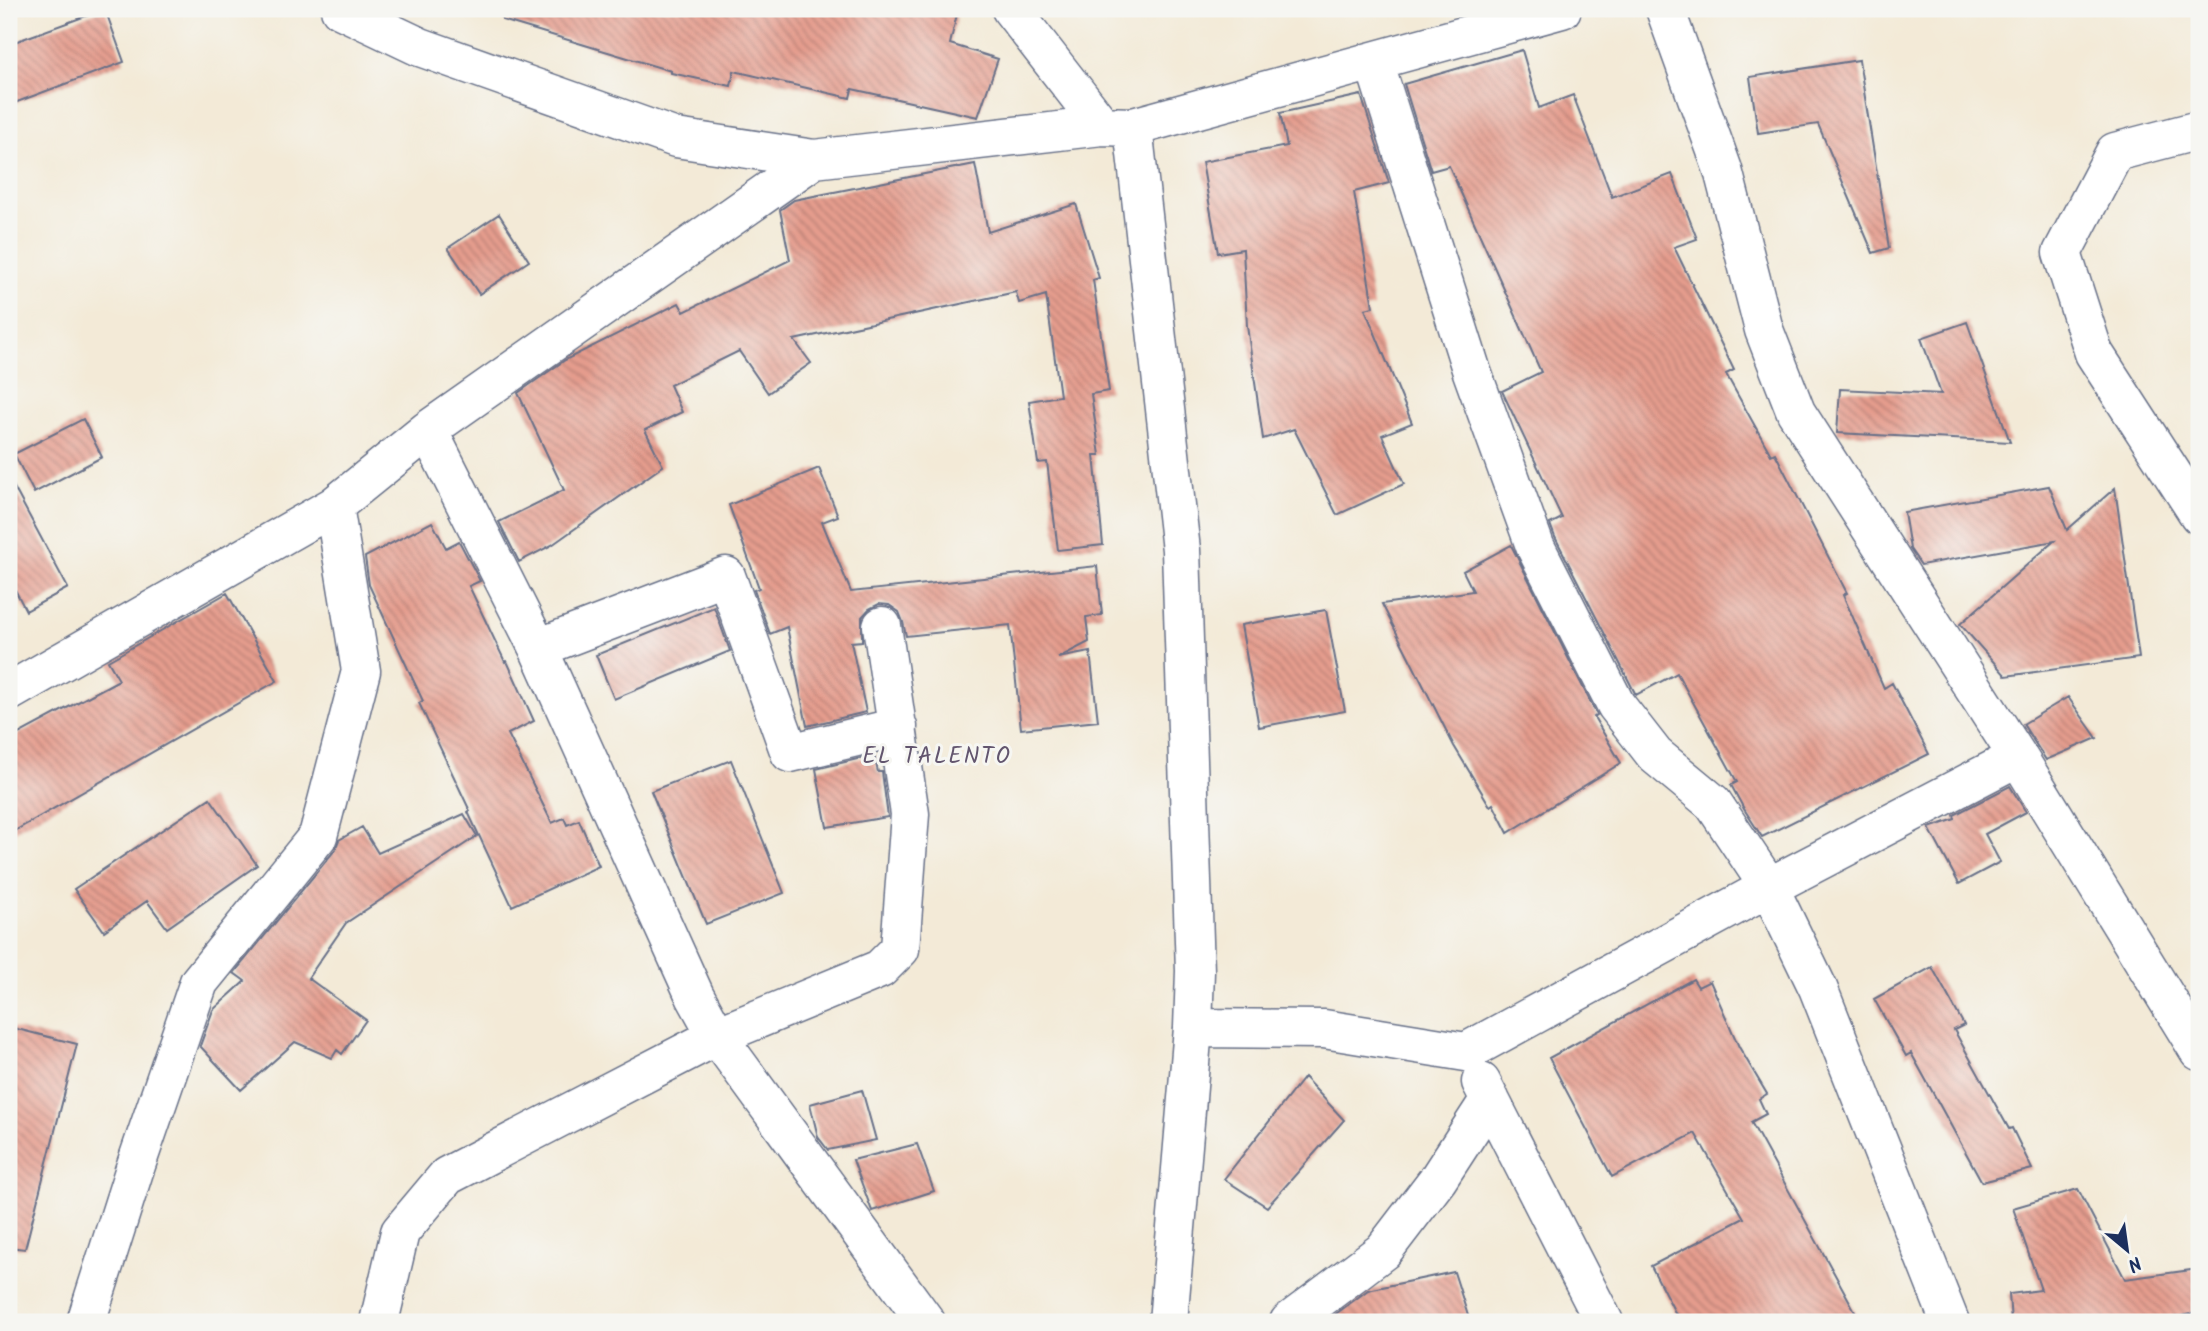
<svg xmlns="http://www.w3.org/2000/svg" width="2208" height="1331" font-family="Kalam,sans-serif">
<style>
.building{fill:url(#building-back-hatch)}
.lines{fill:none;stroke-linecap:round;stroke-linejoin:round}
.minor-casing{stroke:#677088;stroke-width:41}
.minor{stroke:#fff;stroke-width:38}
.labels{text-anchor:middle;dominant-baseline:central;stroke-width:6;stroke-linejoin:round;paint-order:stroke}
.neighbourhood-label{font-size:23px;letter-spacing:2px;fill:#62556e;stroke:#f6f6f2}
</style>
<defs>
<pattern id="building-back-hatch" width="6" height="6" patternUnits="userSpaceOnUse" patternTransform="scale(1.75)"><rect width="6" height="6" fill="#e59c8d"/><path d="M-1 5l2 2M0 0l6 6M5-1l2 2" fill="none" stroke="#b98076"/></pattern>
</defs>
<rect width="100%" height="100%" fill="#f6f6f2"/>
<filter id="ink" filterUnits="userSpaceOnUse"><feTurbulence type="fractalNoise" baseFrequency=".0143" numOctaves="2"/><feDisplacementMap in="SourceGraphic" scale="14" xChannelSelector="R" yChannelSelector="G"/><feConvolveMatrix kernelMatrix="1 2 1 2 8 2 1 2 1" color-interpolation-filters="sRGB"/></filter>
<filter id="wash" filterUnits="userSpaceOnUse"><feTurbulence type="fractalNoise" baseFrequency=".00686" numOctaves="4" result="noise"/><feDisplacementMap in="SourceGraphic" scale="28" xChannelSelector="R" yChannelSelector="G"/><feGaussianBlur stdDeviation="1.57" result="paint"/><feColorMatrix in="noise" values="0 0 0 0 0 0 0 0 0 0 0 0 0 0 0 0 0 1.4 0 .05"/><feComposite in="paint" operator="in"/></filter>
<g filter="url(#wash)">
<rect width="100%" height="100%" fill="#f3ead7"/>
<g id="blocks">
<!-- building -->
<path class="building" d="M105,9l19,53 -115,43v-61z
M503,9h431l23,5 -7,30 48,15 -20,58 -126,-28 -2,9 -116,-27 -3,15 -60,-13v-2l-169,-51z
M1522,50l17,58 34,-13 39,102 60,-23 25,65 -23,8 60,123 -8,4 45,81 4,-2 72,140 -4,2 41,93 8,-5 37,71 -167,83 -18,-28 -13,-24 6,-3 -60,-109 -41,22 -1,-2 -80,-156 -5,-13 12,-6 -60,-127 39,-19 -92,-206 -18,5 -27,-87z
M1859,60l30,188 -16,5 -55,-129 -60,9 -8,-56z
M1361,95l28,88 -35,9 19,115 -8,2 47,114 -30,12 22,49 -67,31 -43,-86 -31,10 -16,-113 -4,-77 -25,4 -16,-91 85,-16 -7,-33z
M975,164l13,68 88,-28 23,74 -6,2 16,111 -18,3 9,61h-6l9,90 -45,5 -11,-88 -9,1 -9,-62 31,-5 -14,-101 -27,8 -3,-11 -222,48 17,23 -43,30 -29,-42 -69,34 12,27 -37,18 18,36 -111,79 -33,17 -20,-40 65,-32 -46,-97 47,-33 114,-57 5,9 106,-52 -10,-50 14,-10z
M499,214l30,47 -50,33 -31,-46z
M1967,322l43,120 -173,-9 3,-44 101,5 -20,-56z
M83,419l19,38 -68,36 -20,-39z
M819,468l19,48 -16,6 29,70 246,-26 5,49 -16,2 3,25 -31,16 32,-6 8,69 -77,8 -11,-104 -104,11 -3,-14 -4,-10 -10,-7 -10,-1 -10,5 -7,8v24l-11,1 15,70 -59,14 -20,-99 -17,7 -16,-44 5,-2 -30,-83z
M9,478l59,110 -42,23 -17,-33z
M2049,486l18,44 48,-42 24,170 -133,18 -46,-52 94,-83 -133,24 -11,-16 -6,-37z
M432,522l14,26 13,-7 21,40 -11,5 36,76 2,-1 27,60 -26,13 44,89 12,-5 3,7 12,-5 20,46 -87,40 -44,-94 2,-1 -51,-108 4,-2 -54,-116 -4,-28z
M1511,545l86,170 -3,2 27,46 -113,70 -15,-29 -3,2 -36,-60 -72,-142 91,-13 -10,-20z
M227,593l50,88 -268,153v-95l110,-59 -11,-19z
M714,607l16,44 -116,48 -18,-44z
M1326,610l19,101 -86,16 -18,-102z
M2068,697l29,41 -51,22 -23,-36z
M874,755l4,17h4l6,45 -61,10 -11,-58z
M731,760l53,133 -78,31 -55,-133z
M2010,786l16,26 -41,22 15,28 -41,22 -30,-56 26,-9 -1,-4z
M210,798l47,67 -90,63 -20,-27 -43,30 -30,-42z
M464,814l13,22 -131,87 -38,55 58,42 -24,34 -5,-4 -5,8 -37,-16 -54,48 -41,-44 13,-36 32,-29 -11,-8 101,-123 4,-10 23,-13 16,26z
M1932,967l32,58 -10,5 55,99 3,-1 20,41 -50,13 -71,-129 -5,3 -32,-57z
M1693,979l5,8 12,-6 29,66 28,47 -8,5 7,15 -15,8 110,200h-181l-29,-56 93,-48 -49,-85 -83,44 -63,-119z
M9,1027l68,17 -52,205 -16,-2z
M1304,1077l40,43 -77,87 -43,-28z
M862,1090l14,50 -48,10 -10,-13 -8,-33z
M917,1144l17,47 -62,20 -19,-51z
M2078,1189l47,90 74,-10v43l-43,10h-145l-2,-28 32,-4 -28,-82z
M1454,1272l16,50h-145l43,-32z"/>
</g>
</g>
<g filter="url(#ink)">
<use href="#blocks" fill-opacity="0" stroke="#677088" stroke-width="2"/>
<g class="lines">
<defs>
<path id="minor" d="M340,9l80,38 256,91 138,21 288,-33 31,1 429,-118
M1011,9l91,117
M1665,9l58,161 41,160 32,82 222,345 181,294
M1374,62l98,310 63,174 81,159 39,50 58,48 56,84 49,101 132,334
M1133,127l48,423 14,421 -2,57 -25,294
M2199,130l-84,22 -53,101 32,100 105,162
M428,430l110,218 157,348 22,40 209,286
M538,648l188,-72 64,177 108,-26
M9,692l325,-186 94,-76 386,-271
M1193,1028l131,1 142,23 303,-165 249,-130
M1481,1082l123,240
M86,1322l48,-151 65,-189 119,-146 43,-165 -27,-165
M379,1322l21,-90 47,-56 270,-140 163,-67 20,-20 10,-135 -28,-188
M1289,1322l94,-71 55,-72 52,-80"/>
</defs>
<!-- minor casing -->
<use href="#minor" class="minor-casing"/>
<!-- minor -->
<use href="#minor" class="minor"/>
</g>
</g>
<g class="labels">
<!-- neighbourhood labels -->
<g class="neighbourhood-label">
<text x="937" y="757">EL TALENTO</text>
</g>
</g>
<!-- margin -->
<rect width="2208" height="1331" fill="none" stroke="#f6f6f2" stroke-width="35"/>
<!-- north arrow -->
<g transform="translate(2127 1250) rotate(151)" stroke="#f6f6f2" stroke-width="5" paint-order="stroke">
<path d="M0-5L12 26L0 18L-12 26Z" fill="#1b2f5e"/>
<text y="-10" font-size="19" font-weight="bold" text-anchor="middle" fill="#1b2f5e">N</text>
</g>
</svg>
